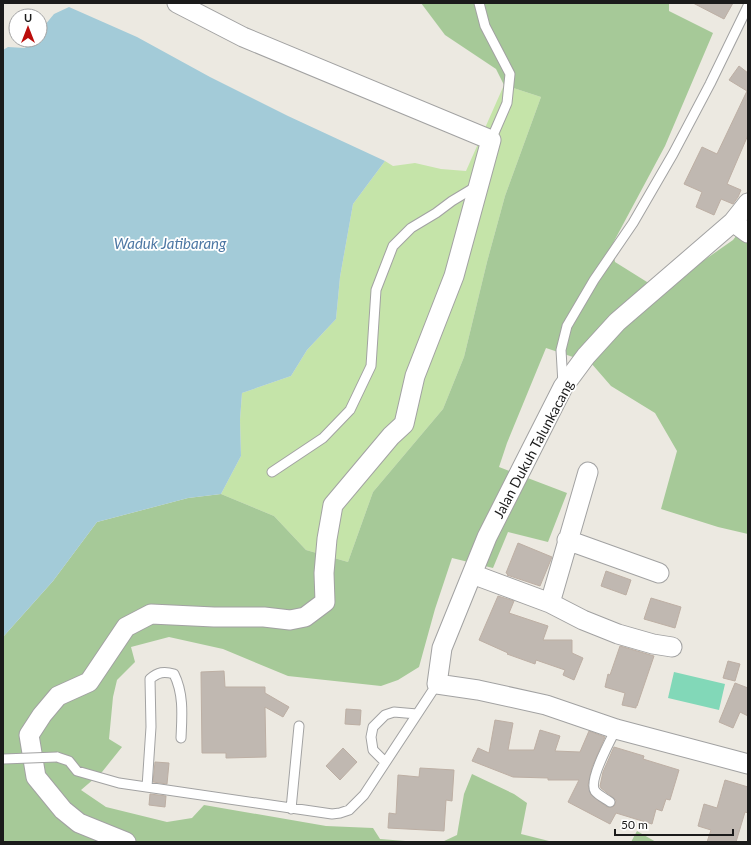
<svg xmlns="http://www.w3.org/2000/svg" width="751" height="845" font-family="Lato,sans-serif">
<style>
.grass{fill:#c5e4a9}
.forest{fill:#a6c998}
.pitch{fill:#82d8b8}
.water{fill:#a3cbd8}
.building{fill:#c0b8b1;stroke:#bdafa4}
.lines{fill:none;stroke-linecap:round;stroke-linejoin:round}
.lane-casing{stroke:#a2a2a2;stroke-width:11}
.street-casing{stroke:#a2a2a2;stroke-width:21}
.lane{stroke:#fff;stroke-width:9}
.street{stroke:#fff;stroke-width:19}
.lane-bridge-casing{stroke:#a2a2a2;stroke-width:11;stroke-linecap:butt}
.lane-bridge{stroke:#fff;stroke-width:9}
.labels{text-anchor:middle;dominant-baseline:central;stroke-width:3.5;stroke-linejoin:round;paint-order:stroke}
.street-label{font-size:14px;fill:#1b1b1b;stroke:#fff}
.water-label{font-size:15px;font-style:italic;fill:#4e78a4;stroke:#fff}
</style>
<rect width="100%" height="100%" fill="#ece9e1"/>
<!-- grass -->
<path class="grass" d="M504,85l37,12 -36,99 -18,66 -23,95 -21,52 -70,83 -25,70 -42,-12 -32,-34 -53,-22 20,-38 -1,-36 2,-27 49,-17 16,-26 29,-31 4,-42 13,-73 32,-43 8,5 22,-3 26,6 25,2z"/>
<!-- forest -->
<path class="forest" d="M421,3h248v8l44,22 -48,113 -53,99 3,17 32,20 16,7 70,-49 15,-19v313l-30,-7 -57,-18 16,-58 -22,-38 -44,-27 -20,-23 -45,-15 -39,95 -8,24 68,26 -19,49 -40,-10 -15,36 -41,-10 -17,51 -16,58 -21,13 -17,6 -93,-10 -65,-27 -54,-12 -38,10 4,15 -18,18 -4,17 -4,42 13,8 -20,25 -21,18 25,17 61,15 25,-4 12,-13 122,21 47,2 7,11 38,3h-415v-205l50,-56 44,-59 91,-24 33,-4 53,22 32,34 42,12 25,-70 70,-83 21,-52 23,-95 18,-66 36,-99 -37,-12 -8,-16 -51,-34z
M472,774l42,20 13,9 -6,31 32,8h-111l15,-7 7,-41z
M637,831l19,11h-25z"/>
<!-- pitch -->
<path class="pitch" d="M674,672l51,12 -6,26 -51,-12z"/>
<!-- water -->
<path class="water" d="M69,7l68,30 73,40 78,39 97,45 -32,43 -13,73 -4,42 -29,31 -16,26 -49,17 -2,27 1,36 -20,38 -33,4 -91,24 -44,59 -50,56v-587l5,-3 17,1 7,-8h8v-9l14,-17z"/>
<!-- building -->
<path class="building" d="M693,3h40l-9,16z
M739,66l9,7v62l-21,49 14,6 -3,7 -5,7 -12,-5 -7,16 -18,-8 6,-15 -18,-8 18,-37 15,7 30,-63 -18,-11z
M518,543l34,14 -12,29 -33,-11 1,-1 -2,-1z
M606,571l25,9 -5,15 -25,-9z
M498,596l16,5 -5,12 39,13 -5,14h29v13l11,5 -9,22 -11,-5 2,-5 -29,-10 -1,4 -28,-10 1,-1 -29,-13z
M651,598l30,9 -6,21 -31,-9z
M620,646l34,10 -17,50h-1v2l-14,-3 3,-12 -20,-6 3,-13 2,1z
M728,661l12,3 -5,17 -12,-3z
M224,671l1,16h40v6l24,14 -6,10 -18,-10 1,50 -40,1v-5h-24l-1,-81z
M735,683l13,5v28l-8,-4 -7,16 -14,-6z
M346,709l15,1 -1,15 -15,-1z
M495,720l18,3 -5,27h26l6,-20 20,6 -5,15 25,1 9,-21 16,6 -13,30 -4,18 3,10 16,12h6l2,-2 1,-5 -15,-12 -1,-2 3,-14 11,-25 30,9 -1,3 36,11 -9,30 -4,-1 -4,12 -6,-2 -4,15 -36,-11 -6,11 -42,-22 11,-22h-31v-2l-35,-1 -41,-16 6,-13 11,5z
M343,748l14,14 -17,18 -14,-14z
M155,762l14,1 -2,21 -14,-2z
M420,768l34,2 -2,31 -6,-1 -2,31 -56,-3 1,-15 7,1 2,-39 21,2z
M725,780l23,7v26l-3,-1 -9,30h-29l4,-12 -13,-4 6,-22 13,4z
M150,794l16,2 -1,11 -16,-2z"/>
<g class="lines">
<defs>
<path id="lane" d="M479,3l6,23 25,48 -3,29 -16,37
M563,384l-2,-34 6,-24 27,-46 39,-57 40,-69 37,-70 38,-78
M272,472l51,-34 27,-28 21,-44 5,-76 17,-44 18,-18 25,-15 16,-12 25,-15
M57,757l12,4 8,10 42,12 213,31 8,-1 9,-3 15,-15 73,-111
M385,762l-12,-12 -2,-13 2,-10 12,-12 9,-3 23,2
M147,787l4,-60 -1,-48c8,-7 14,-8 24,-5 10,20 8,42 7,64
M610,802c-4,-3 -12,-7 -15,-11 -7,-10 16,-52 21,-62
M291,809l8,-83"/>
<path id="street" d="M748,203l-15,19 -116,100 -31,34 -23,31 -76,150 -45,111 -5,36 41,6 68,15 70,24 132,35
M733,222l15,11
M567,540l92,33
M472,574l78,29 33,17 35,14 35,10 19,3
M550,603l38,-131
M126,842l-47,-19 -16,-13 -27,-33 -7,-42 13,-20 16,-19 31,-14 37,-55 25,-13 63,3h50l26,3 15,-3 20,-15 -1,-29 3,-34 6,-34 58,-69 13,-12 11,-48 39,-100 37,-136 -248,-103 -66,-34"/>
</defs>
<!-- lane casing -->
<use href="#lane" class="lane-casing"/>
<!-- street casing -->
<use href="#street" class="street-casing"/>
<!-- lane -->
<use href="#lane" class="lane"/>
<!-- street -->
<use href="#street" class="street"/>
<defs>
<path id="lane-bridge" d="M3,759l54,-2"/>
</defs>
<!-- lane-bridge casing -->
<use href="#lane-bridge" class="lane-bridge-casing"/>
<!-- lane-bridge -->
<use href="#lane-bridge" class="lane-bridge"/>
</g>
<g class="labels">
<!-- street labels -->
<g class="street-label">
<text transform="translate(533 449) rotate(-62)">Jalan Dukuh Talunkacang</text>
</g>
<!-- water labels -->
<g class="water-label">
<text x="170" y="243">Waduk Jatibarang</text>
</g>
</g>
<!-- border -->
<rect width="751" height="845" fill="none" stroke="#1b1b1b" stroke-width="8"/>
<!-- north arrow -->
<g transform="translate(28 28)"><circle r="19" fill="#ffffff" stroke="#a4a4a4"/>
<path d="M0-3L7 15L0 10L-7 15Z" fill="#bb0d0b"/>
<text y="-6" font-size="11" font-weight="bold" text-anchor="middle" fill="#1b1b1b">U</text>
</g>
<!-- scale -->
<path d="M615 829v6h118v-6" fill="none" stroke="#1b1b1b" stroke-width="2"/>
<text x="621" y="829" font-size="12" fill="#1b1b1b" stroke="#ffffff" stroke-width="3" paint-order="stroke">50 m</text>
</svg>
